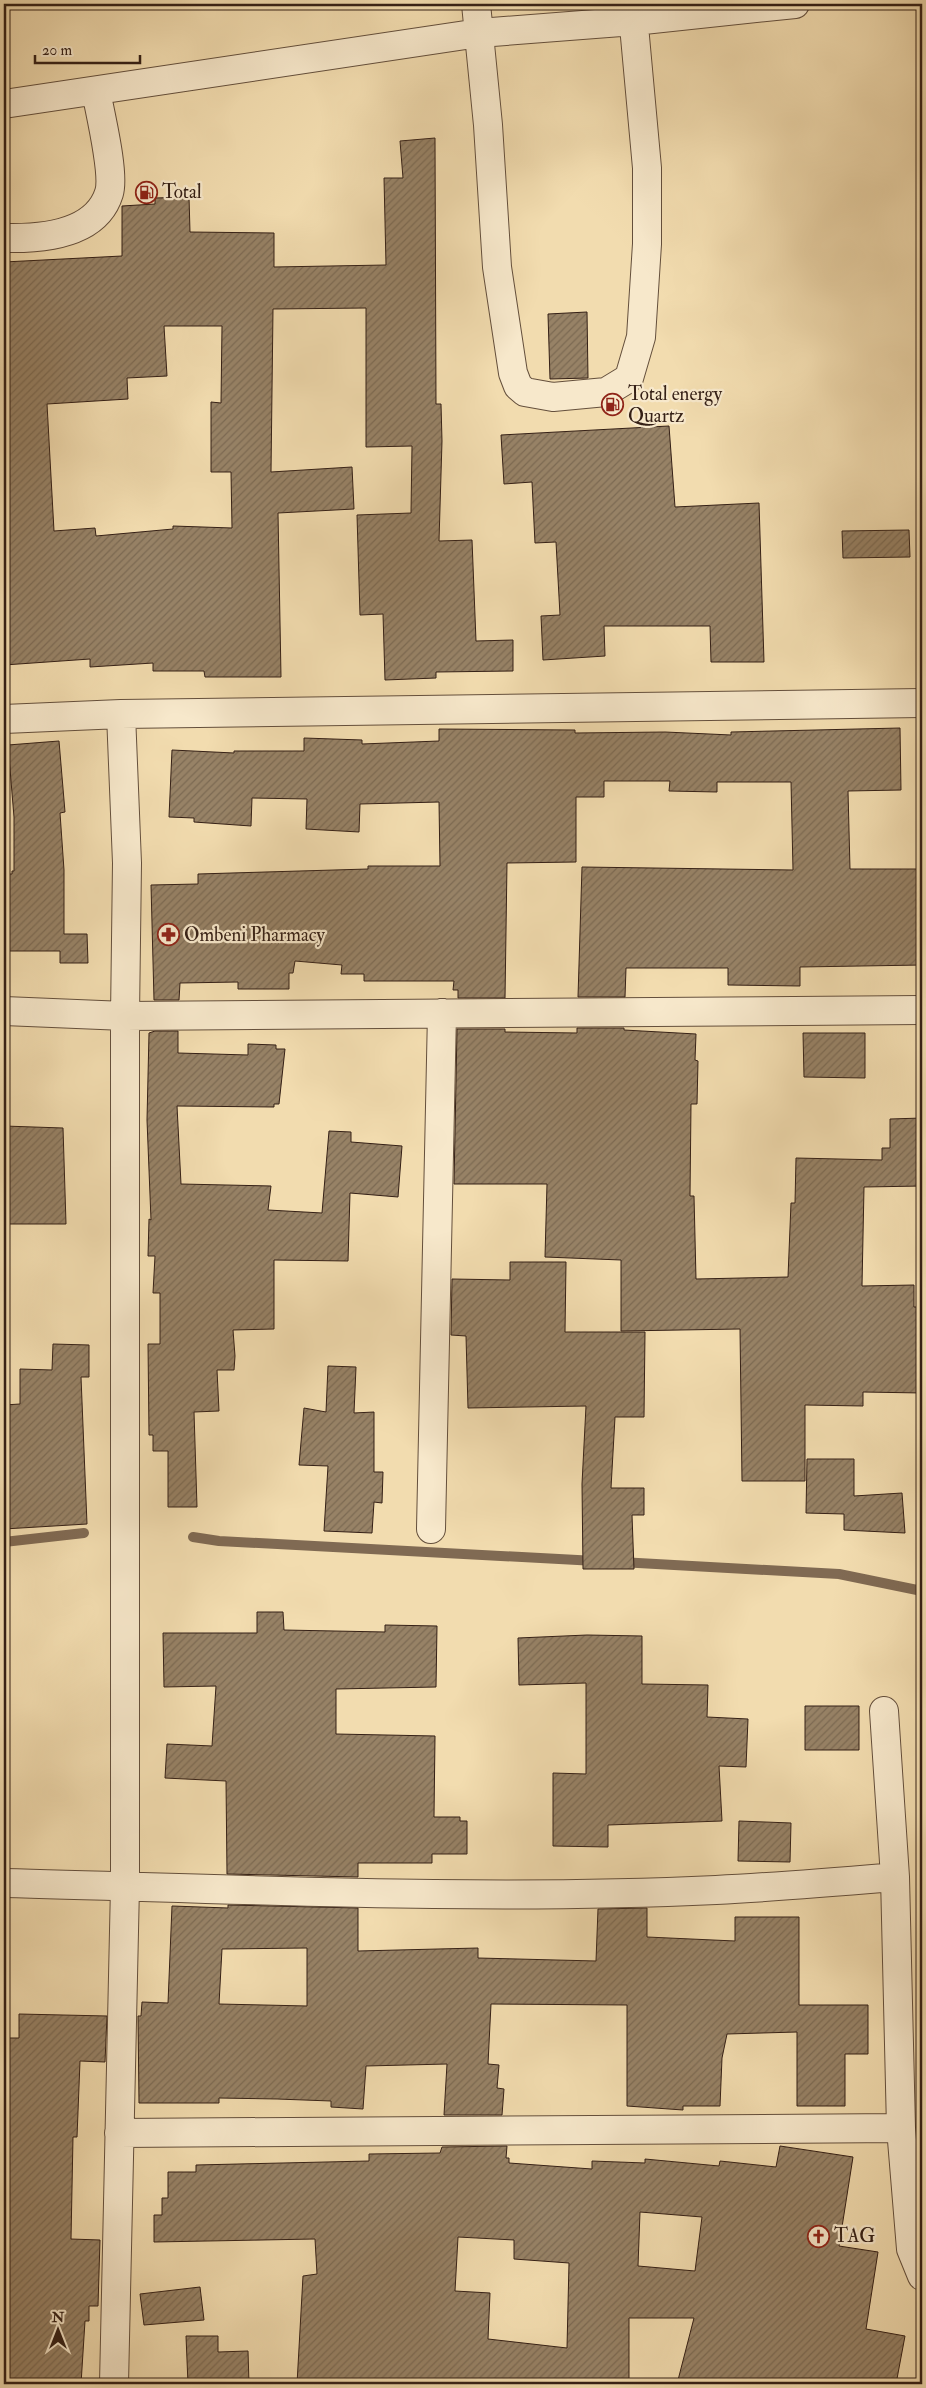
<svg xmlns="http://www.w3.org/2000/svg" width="926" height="2388" font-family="'IM FELL Double Pica',serif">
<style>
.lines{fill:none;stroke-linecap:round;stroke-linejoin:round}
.stream{stroke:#806a53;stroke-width:10}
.building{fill:url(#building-hatch);stroke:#352016;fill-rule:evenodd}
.minor-casing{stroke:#644f3c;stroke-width:30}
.minor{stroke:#f7e8cb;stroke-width:28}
.labels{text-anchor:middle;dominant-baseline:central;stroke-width:4.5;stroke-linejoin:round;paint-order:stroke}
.poi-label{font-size:19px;fill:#352016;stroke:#f7e8cb;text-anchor:start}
</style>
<defs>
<pattern id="building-hatch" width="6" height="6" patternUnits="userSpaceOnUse" patternTransform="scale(1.25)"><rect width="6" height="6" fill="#978266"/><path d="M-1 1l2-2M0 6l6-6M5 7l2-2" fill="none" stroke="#7c6a53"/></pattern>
</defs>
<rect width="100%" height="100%" fill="#f2dcaf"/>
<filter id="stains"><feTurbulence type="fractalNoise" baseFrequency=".004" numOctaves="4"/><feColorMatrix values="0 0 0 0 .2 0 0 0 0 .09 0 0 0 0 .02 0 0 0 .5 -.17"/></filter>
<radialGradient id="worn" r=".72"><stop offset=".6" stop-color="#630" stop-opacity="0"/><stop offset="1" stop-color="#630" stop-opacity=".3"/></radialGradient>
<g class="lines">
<!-- stream -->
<path class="stream" d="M193,1537l26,4 377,20
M4,1542l80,-9
M620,1562l219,12 83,17"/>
</g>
<!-- building -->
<path class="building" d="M435,138l1,266h5l1,37 -3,100 33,-1 4,101 37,-1v31l-77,1v6l-51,2 -2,-66 -23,1 -3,-100 54,-2 1,-67 -46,1v-139l-93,1 -2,163 81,-5 2,42 -76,4 3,164h-76l-1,-6h-51v-8l-63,4v-8l-86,6v-403l118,-6v-50l33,-2v-6l34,-1 1,35 84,1v34l112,-2 -2,-87h19l-3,-37zM164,326h58l-1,77 -10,-1v70h20l1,56 -59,-2v3l-77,7 -1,-8 -41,3 -7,-127 81,-5 -1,-21 40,-2z
M587,312l1,66 -38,1 -2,-65z
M669,426l6,81 84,-4 5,159h-53l-1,-36h-106l1,30 -62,4 -2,-44 19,-1 -4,-73 -21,1 -3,-61 -28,2 -3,-49z
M909,530l1,27 -67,1 -1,-27z
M900,728l1,62 -53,1 2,78h72v96l-122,2v19l-72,-1v-17h-102l-1,29h-47l4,-130 211,3 -2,-88h-74v10l-48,-1 1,-10h-66v16h-28v65l-69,1 -2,135h-47v-8h-5l1,-9h-90v-7h-23l1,-9 -47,-4 -2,12h-4v16h-51v-7l-58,1 -1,17h-25l-3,-115 47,-1v-10l170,-5v-3h72l-1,-64 -79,2 -1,28 -53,-3 1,-30 -55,-1 -1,28 -57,-4v-4l-25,-1 3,-67 62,3v-2h70v-13l58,2v4l77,-3v-12l136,1v3l90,-1 66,3v-3z
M59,741l6,71 -5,1 4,57v64h23l1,29h-28v-12h-56v-77h8v-3h2v-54l-6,-72z
M577,1028h47v2l72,4 -1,26 3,1 -1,43h-6l-1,92h4l2,83 92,-2 3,-74h4l1,-45 86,2v-12h8v-29l32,-1v68l-58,1 -2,99 52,-1v22h8v86l-59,-1v14l-58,-1v76h-63l-2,-152 -119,2v-71l-76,-3 2,-73h-93l3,-155h48v3l72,1z
M155,1031h23v22l70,2v-11l28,1v4h9l-6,55h-5v3l-97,-1 4,78 90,2 -3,24 54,3 7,-82 22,1v10l51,4 -4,51 -48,-4 -2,68 -74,-1v69l-41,1 2,26 -1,14h-17l2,41 -25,1 3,95h-29v-56h-15v-16h-4l-1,-91h12v-51h-7l2,-37h-7l1,-37 2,1 -4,-100 2,-87z
M803,1033h62v45l-61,-1z
M4,1126l59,2 3,96h-62z
M510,1262h56l-1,70h80l-1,85h-29l-4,71h33v27h-12l2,54h-51l-1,-85 4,-78 -118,2 -2,-72 -15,-1 1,-56 58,1z
M53,1344l36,1v32h-8l6,147 -83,5v-124l16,-1v-35l32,1z
M328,1366l28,1 -2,46 20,-1v60h9l-1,31 -8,-1 -2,31 -48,-2 4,-65 -29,-1 5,-57 22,4z
M807,1459h47v37l48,-3 3,40 -61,-3v-16l-38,-1z
M257,1612h26l1,18 101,2v-7l52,1 -1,61 -100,2v45l99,2 -1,81h26v4h7v33h-35v9h-74v14l-131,-3 -1,-93 -61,-3 2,-34 45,2 4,-60 -52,1 -1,-54h94z
M587,1635l55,1v48l66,1 -1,32 41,2 -2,48 -27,-1 3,55 -114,4v22l-55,-1v-73l33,1v-91l-67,2 -1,-47z
M805,1706h54v44h-54z
M739,1821l52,2 -1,39 -52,-1z
M228,1905l130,3v43l120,-3v10l118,3 2,-52 49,-1v29l88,4v-24h64v88h69v49h-23v52h-48v-74l-70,2 -5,24 -2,48h-37v4l-56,-4v-101l-136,-1 -3,60 11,1 -2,23 7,1 -2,26h-58l3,-51 -81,2 -3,43 -32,-2v-6l-54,-2 -58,-1v5h-80l-1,-87h3l1,-14 26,1 4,-97 56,2zM307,1948v58l-88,-2 3,-55z
M19,2014l88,2 -2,46 -25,-1 -3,76h-4l-2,102 29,1 -2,66h-9v15h-4l-4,63 -77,-6v-340h15z
M507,2146l-1,12h3v5l83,6v-8l53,2v-4l74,7 1,-5 56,6 4,-21 73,11 -14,89 39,6 -12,77 39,7 -9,48h-219l17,-66h-65v66h-332l6,-108 14,-2 -2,-35 -161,3v-27h8v-17h6v-26h28v-7l173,-4v-7l71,-1 2,-6zM640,2212l62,5 -7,54 -57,-5zM458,2237l56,3v19l55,4 -2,85 -79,-9 2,-46 -35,-2z
M200,2287l4,33 -60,5 -4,-31z
M186,2336h32v16l30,-1 1,33h-61z"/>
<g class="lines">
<defs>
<path id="minor" d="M476,4l12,121 9,142 16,106 5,13 7,6 28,5 53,-5 23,-14 12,-41 6,-93v-76l-15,-164
M4,104l475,-71 155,-12 161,-17
M4,238c37,1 92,-3 105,-45 6,-19 -9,-80 -13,-102
M4,719l117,-5 801,-11
M4,1011l121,5 797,-6
M431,1529l11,-516
M884,1711l11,166 6,251 10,121 11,27
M4,1883c237,6 475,18 712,7 60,-3 119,-8 179,-13
M119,2133l782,-5
M114,2384l11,-498v-870l2,-153 -6,-149"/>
</defs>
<!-- minor casing -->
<use href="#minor" class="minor-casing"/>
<!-- minor -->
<use href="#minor" class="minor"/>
</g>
<!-- icons -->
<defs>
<symbol id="fuel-ring" viewBox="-11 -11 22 22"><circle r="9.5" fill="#f7e8cb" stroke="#8f2418" stroke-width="1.5"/><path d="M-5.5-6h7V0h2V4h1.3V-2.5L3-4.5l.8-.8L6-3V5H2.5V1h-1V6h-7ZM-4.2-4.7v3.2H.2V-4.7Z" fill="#8f2418"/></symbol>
<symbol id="pharmacy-ring" viewBox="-11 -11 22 22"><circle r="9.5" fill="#f7e8cb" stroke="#8f2418" stroke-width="1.5"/><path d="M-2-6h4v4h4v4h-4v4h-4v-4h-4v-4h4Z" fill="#8f2418"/></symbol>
<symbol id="church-ring" viewBox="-11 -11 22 22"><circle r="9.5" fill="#f7e8cb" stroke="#8f2418" stroke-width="1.5"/><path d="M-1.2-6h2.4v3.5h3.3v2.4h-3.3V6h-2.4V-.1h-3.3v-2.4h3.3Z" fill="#8f2418"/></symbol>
</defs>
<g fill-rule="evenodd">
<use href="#fuel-ring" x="134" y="180" width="25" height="25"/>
<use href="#fuel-ring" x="600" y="392" width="25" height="25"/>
<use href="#pharmacy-ring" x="156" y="922" width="25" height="25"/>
<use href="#church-ring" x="806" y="2224" width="25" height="25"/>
</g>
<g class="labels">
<!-- poi labels -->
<g class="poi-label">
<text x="162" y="192">Total</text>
<text x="628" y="394">Total energy<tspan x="628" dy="22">Quartz</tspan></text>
<text x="184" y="935">Ombeni Pharmacy</text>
<text x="834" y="2236">TAG</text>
</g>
</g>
<!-- margin -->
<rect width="926" height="2388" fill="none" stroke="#f2dcaf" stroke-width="20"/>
<rect x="5" y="5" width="916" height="2378" fill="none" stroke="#352016" stroke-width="2.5"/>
<rect x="10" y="10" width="906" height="2368" fill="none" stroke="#352016"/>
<!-- north arrow -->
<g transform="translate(58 2330)" stroke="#f7e8cb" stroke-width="4" paint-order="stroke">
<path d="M0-4L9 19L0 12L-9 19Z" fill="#352016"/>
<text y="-8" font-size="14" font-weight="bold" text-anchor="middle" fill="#352016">N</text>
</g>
<!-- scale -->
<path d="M35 55v8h105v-8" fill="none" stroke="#352016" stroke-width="2.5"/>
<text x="42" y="55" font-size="15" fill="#352016" stroke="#f7e8cb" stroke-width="4" paint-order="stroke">20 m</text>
<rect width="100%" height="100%" filter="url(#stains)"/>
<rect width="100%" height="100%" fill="url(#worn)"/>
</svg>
